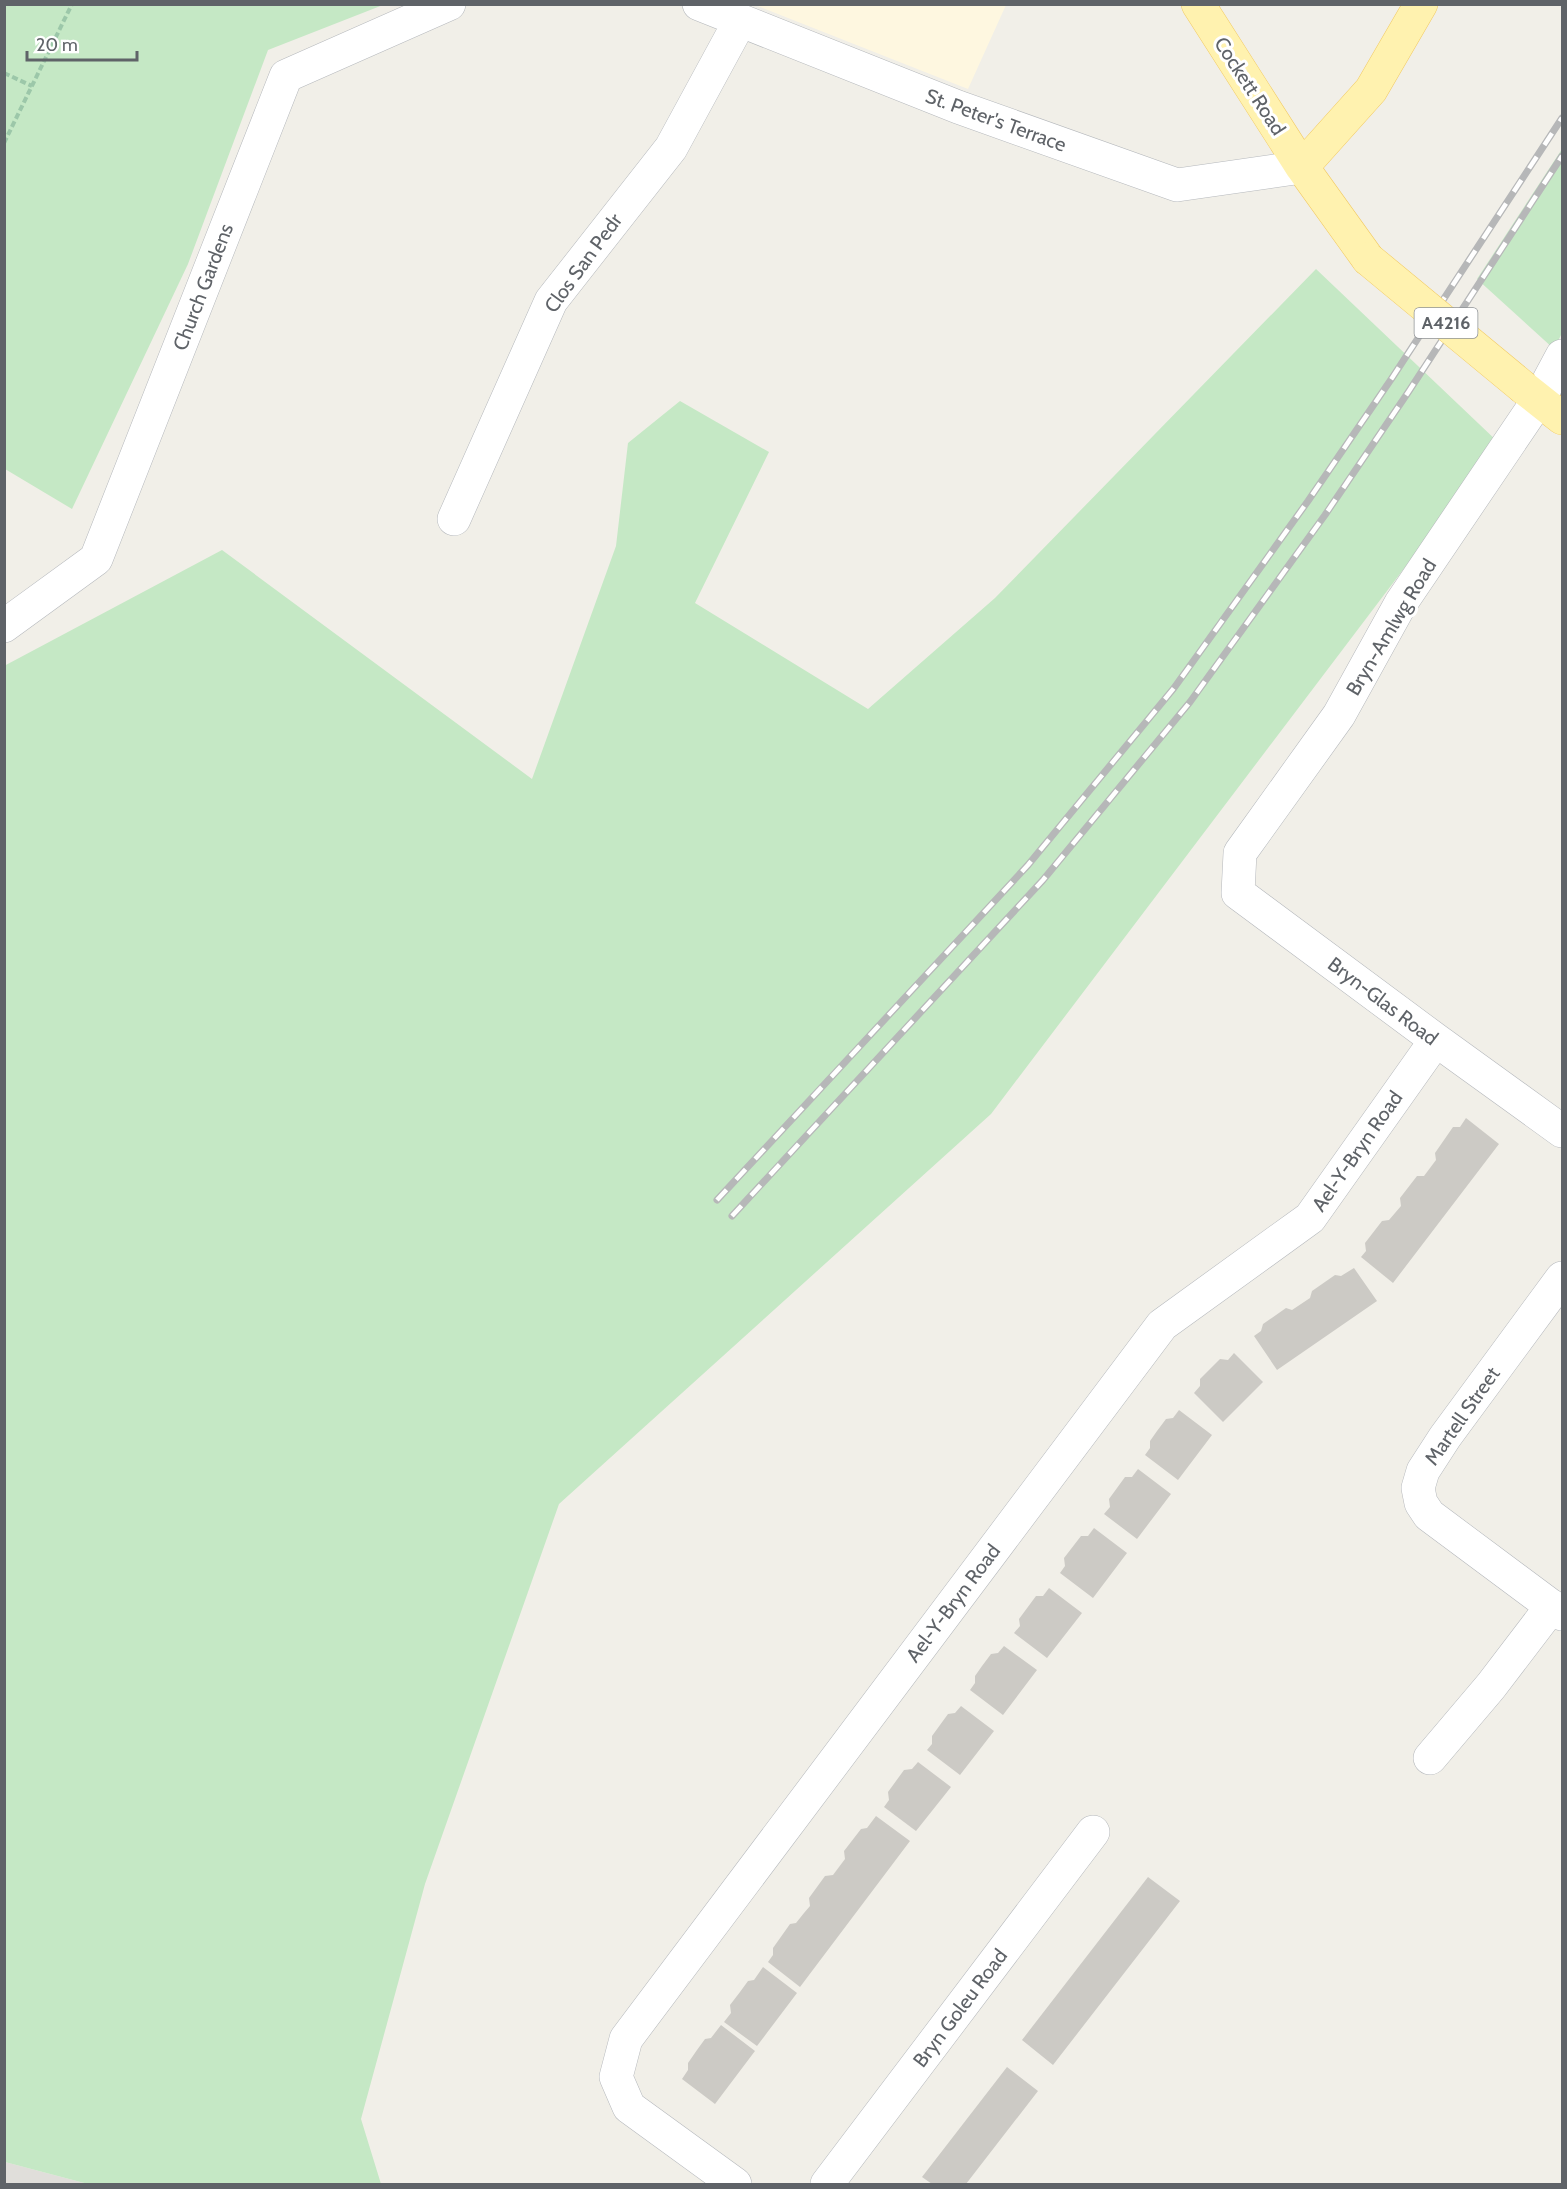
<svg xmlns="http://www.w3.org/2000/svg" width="1567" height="2189" font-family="Cabin,sans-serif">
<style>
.commercial{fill:#fef7e0}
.industrial{fill:#e0deda}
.green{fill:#c5e8c5}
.building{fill:#cccac5}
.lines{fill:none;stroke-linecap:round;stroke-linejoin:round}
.minor-casing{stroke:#b5b8bc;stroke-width:34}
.major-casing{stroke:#f2c960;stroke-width:34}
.path{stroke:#9cc7a9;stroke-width:4;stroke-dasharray:6 3;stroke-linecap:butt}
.minor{stroke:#fff;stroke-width:33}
.major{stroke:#fff2af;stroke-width:33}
.rail-casing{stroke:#b6b7b8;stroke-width:7}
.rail{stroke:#fff;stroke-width:4.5;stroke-dasharray:14;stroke-linecap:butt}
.major-bridge-casing{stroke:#f2c960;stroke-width:34;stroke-linecap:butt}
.major-bridge{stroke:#fff2af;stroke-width:33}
.labels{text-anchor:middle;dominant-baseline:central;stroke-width:6;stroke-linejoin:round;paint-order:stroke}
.shield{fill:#fff;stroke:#8f9295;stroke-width:1.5}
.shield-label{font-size:18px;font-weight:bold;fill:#5f6368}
.street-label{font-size:20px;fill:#5f6368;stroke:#fff}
</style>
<rect width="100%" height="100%" fill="#f1efe8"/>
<!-- commercial -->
<path class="commercial" d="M755,5h251l-38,84z"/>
<!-- industrial -->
<path class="industrial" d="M5,2162l83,22h-83z"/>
<!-- green -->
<path class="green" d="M5,4l378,1 -115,45 -80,214 -116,245 -67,-40z
M1562,149v184l-8,16 -77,-70z
M1316,269l183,174 -508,671 -432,390 -134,380 -64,235 20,65h-293l-83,-22 -1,-1496 218,-116 310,229 84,-233 12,-103 52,-42 89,51 -74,151 173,106 127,-111z"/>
<!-- building -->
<path class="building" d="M1466,1118l33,26 -106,139 -32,-26 5,-6 -1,-8 17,-22 7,-1 12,-14 -1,-8 17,-22h7l12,-16 -1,-7 18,-26h7z
M1354,1268l23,33 -100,69 -23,-34 7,-5 2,-7 23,-16 6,2 18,-12 2,-7 23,-16 6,1z
M1234,1353l29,29 -40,40 -29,-29 6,-7v-7l20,-20 8,1z
M1179,1410l33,25 -34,45 -33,-25 5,-7v-7l7,-10 9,-12 7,-1z
M1138,1469l33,25 -34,45 -33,-25 6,-7 -1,-8 16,-22h7z
M1094,1528l33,25 -34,45 -33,-25 5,-7 -1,-8 17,-22h7z
M1049,1588l33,25 -35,45 -33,-25 6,-7 -1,-7 17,-23h7z
M1004,1646l33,24 -34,45 -33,-25 5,-7v-7l7,-10 9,-12 7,-1z
M961,1706l33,25 -34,44 -33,-25 5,-6v-8l16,-22 7,-1z
M918,1762l33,25 -35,44 -32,-24 5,-7 -1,-8 16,-22 8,-1z
M876,1816l34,25 -110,146 -32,-25 5,-7v-7l17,-24 6,-1 8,-10 6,-7 -1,-8 16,-22 8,-1 12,-16 -1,-8 17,-22 6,-1z
M1148,1877l32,24 -127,164 -31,-25z
M763,1967l34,26 -40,53 -33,-24 7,-9 -1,-8 10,-13 8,-11 6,-1z
M721,2025l34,26 -40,53 -33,-25 6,-9v-7l9,-13 8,-11 6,-1z
M1007,2067l31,24 -72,93h-34l-10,-7z"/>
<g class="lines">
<defs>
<path id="minor" d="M699,4l259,103 219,78 125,-18
M1562,356l-23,43 -138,204 -62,112 -99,138 -2,40 198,147 126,91
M454,519l97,-218 120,-153 69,-127
M4,626l92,-67 190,-483 163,-72
M1562,1278l-117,159 -22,34 -5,17 3,15 8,12 133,99
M1430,1758l61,-72 61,-80
M735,2184l-106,-77 -13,-30 10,-38 536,-714 148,-107 126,-178
M827,2184l266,-352"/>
<path id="major" d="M1198,4l104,163 66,92
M1302,167l69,-77 50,-86
M1524,388l38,30"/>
</defs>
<!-- minor casing -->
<use href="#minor" class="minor-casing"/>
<!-- major casing -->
<use href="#major" class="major-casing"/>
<!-- path -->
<path class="path" d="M4,73l28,13
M4,143l68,-139"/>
<!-- minor -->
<use href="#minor" class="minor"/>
<!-- major -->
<use href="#major" class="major"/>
<defs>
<path id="rail" d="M717,1200l311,-335 146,-177 134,-187 84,-123 170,-260
M732,1216l311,-336 147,-178 135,-187 84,-124 153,-235"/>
</defs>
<!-- rail casing -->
<use href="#rail" class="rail-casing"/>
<!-- rail -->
<use href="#rail" class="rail"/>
<defs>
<path id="major-bridge" d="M1368,259l156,129"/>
</defs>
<!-- major-bridge casing -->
<use href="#major-bridge" class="major-bridge-casing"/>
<!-- major-bridge -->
<use href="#major-bridge" class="major-bridge"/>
</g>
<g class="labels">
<!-- shield labels -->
<rect class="shield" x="1414.5" y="308" width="63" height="30" rx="4.5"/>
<g class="shield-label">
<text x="1446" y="323">A4216</text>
</g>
<!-- street labels -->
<g class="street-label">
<text transform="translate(1250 86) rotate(57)">Cockett Road</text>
<text transform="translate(996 120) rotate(20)">St. Peter's Terrace</text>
<text transform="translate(583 263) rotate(-54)">Clos San Pedr</text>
<text transform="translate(203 287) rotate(-69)">Church Gardens</text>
<text transform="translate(1391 627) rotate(-59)">Bryn-Amlwg Road</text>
<text transform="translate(1383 1001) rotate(37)">Bryn-Glas Road</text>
<text transform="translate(1357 1151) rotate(-55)">Ael-Y-Bryn Road</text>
<text transform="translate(1462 1416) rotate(-55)">Martell Street</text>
<text transform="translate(953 1603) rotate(-53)">Ael-Y-Bryn Road</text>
<text transform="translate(960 2008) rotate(-53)">Bryn Goleu Road</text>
</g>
</g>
<!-- border -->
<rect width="1567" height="2189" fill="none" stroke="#5f6368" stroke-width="12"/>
<!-- scale -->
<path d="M27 51v9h110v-9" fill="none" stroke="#5f6368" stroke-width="3"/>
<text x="36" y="51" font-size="18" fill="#5f6368" stroke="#ffffff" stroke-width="4.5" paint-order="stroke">20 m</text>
</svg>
